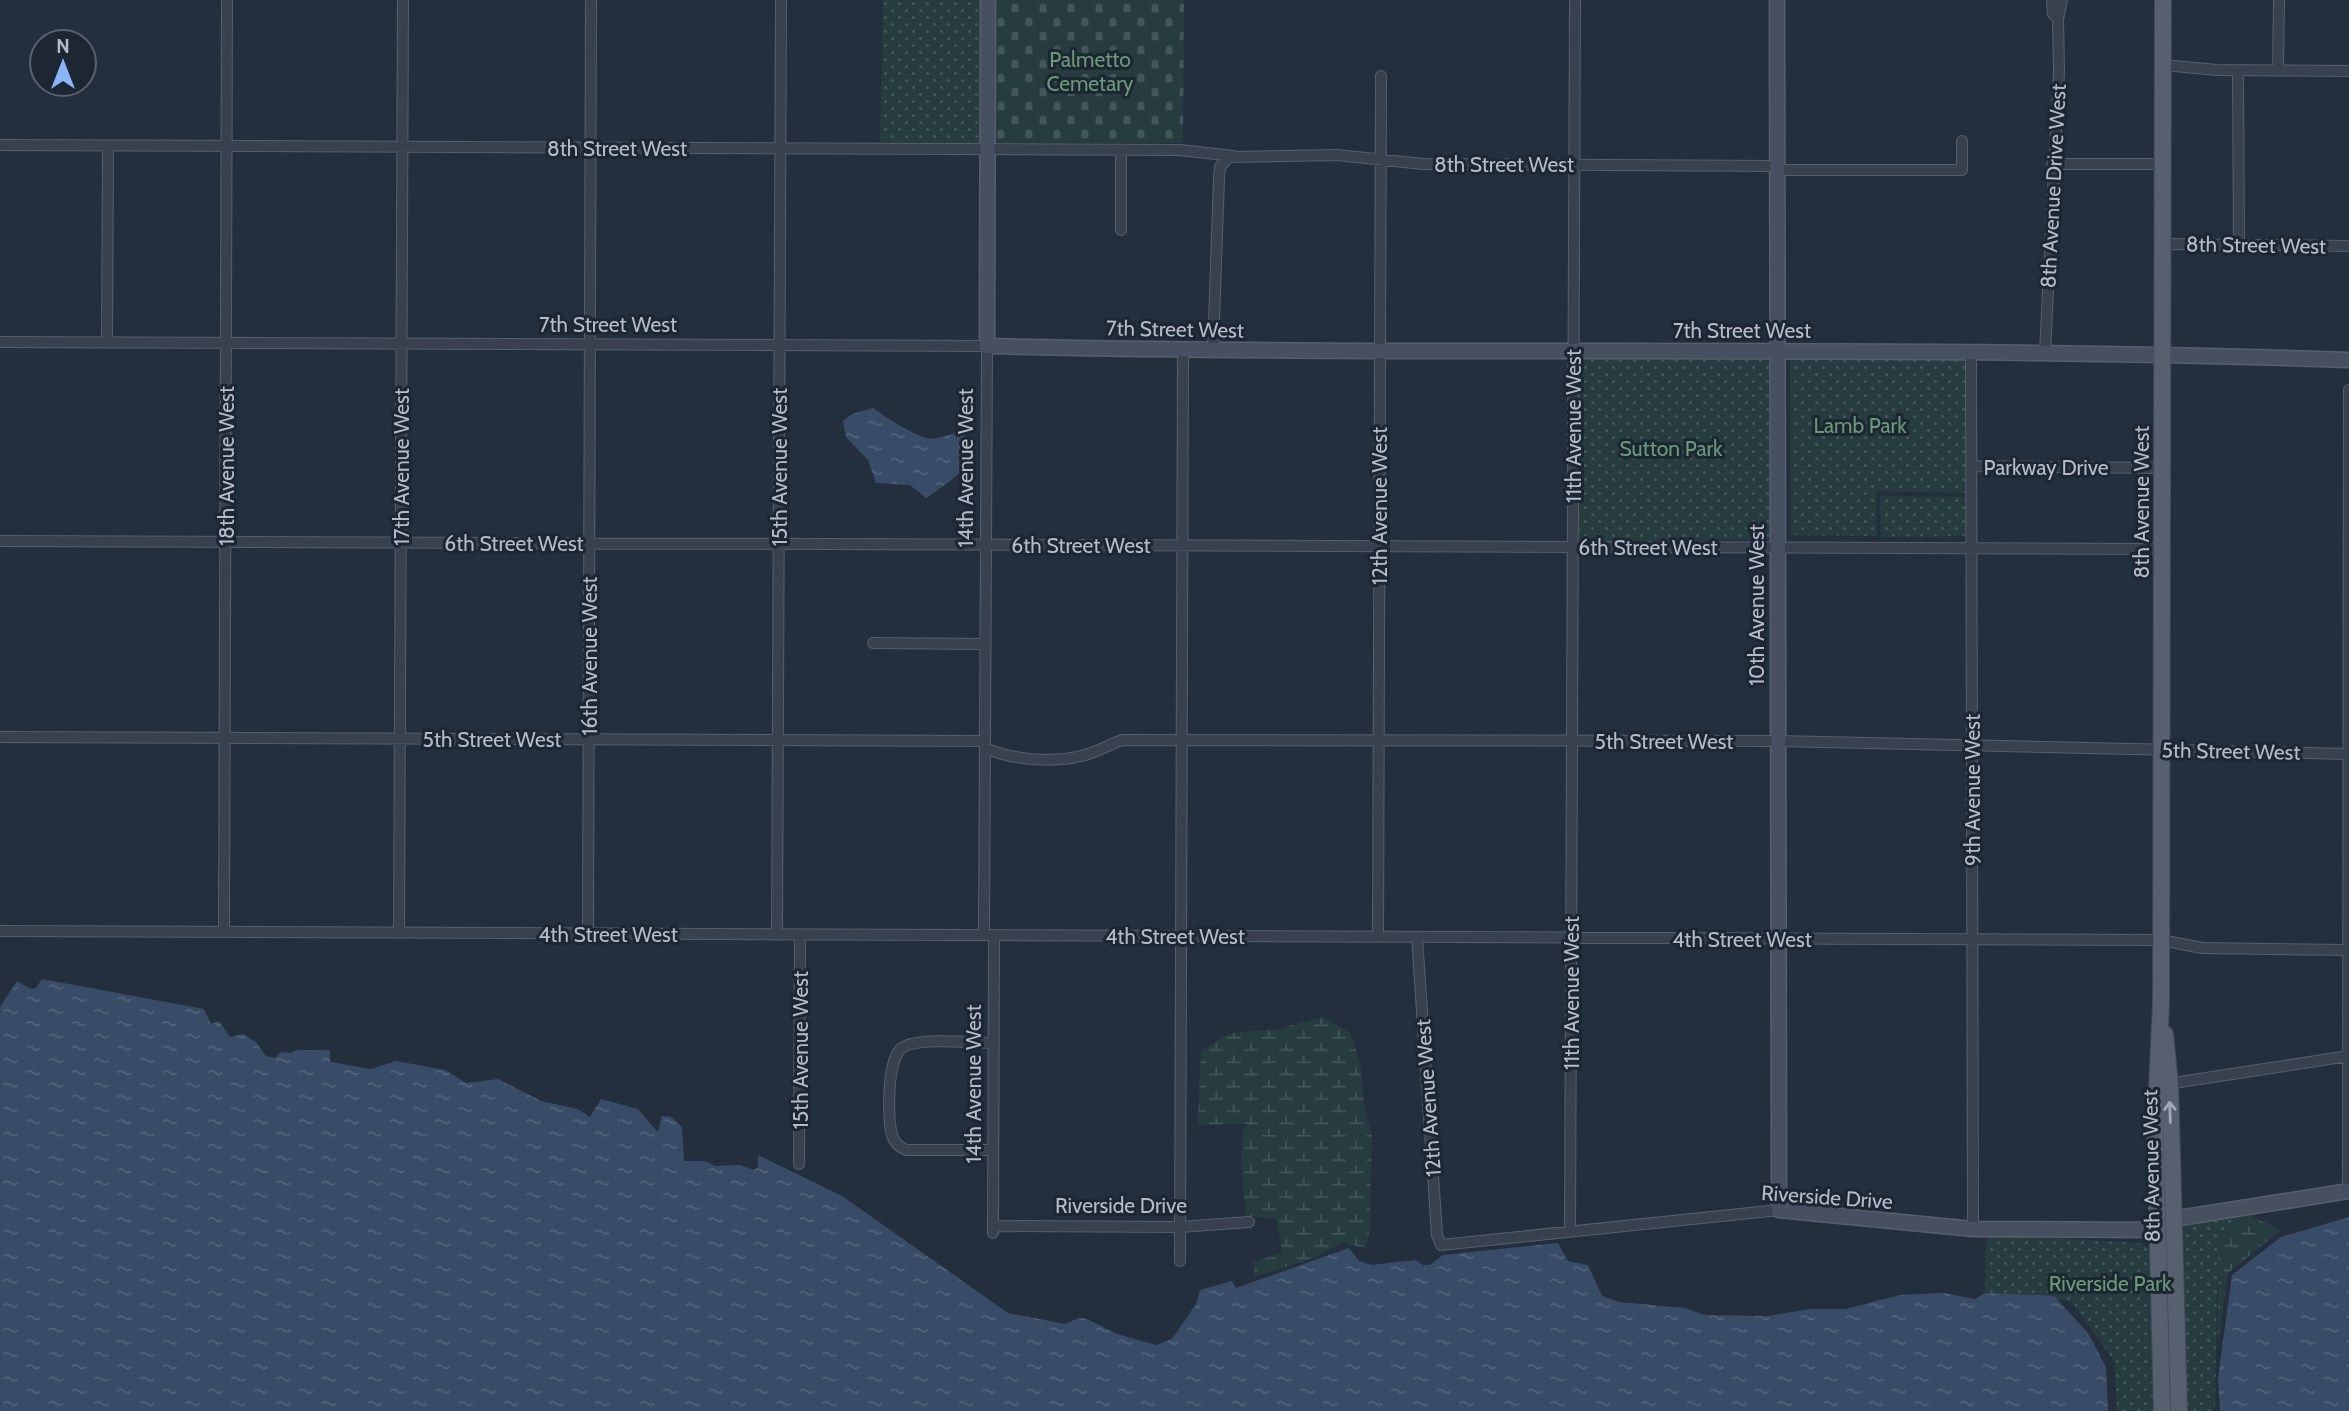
<svg xmlns="http://www.w3.org/2000/svg" width="2349" height="1411" font-family="Cabin,sans-serif">
<style>
.wetland{fill:url(#wetland-marsh)}
.cemetery{fill:url(#cemetery-stones)}
.park{fill:url(#park-dots)}
.water{fill:url(#water-ripples)}
.lines{fill:none;stroke-linecap:round;stroke-linejoin:round}
.street-casing{stroke:#565f6c;stroke-width:12}
.secondary-casing{stroke:#565f6c;stroke-width:17}
.primary-casing{stroke:#414a57;stroke-width:18}
.street{stroke:#38414e;stroke-width:10}
.secondary{stroke:#465061;stroke-width:14}
.primary{stroke:#56606e;stroke-width:16}
.oneway{stroke:#a1aab7}
.labels{text-anchor:middle;dominant-baseline:central;stroke-width:6;stroke-linejoin:round;paint-order:stroke}
.park-label{font-size:21px;fill:#6b9a76;stroke:#1d2633}
.street-label{font-size:21px;fill:#b4bcc9;stroke:#1d2633}
</style>
<defs>
<pattern id="wetland-marsh" width="20" height="14" patternUnits="userSpaceOnUse" patternTransform="scale(1.75)"><rect width="20" height="14" fill="#263c3f"/><path d="M1 5h8M5 5V1M11 12h8M15 12V8" fill="none" stroke="#435659"/></pattern>
<pattern id="cemetery-stones" width="16" height="16" patternUnits="userSpaceOnUse" patternTransform="scale(1.75)"><rect width="16" height="16" fill="#263c3f"/><path d="M2 7V4a2 2 0 0 1 4 0v3zM10 15v-3a2 2 0 0 1 4 0v3z" fill="#435659"/></pattern>
<pattern id="park-dots" width="8" height="8" patternUnits="userSpaceOnUse" patternTransform="scale(1.75)"><rect width="8" height="8" fill="#263c3f"/><path d="M2 2h.1M6 6h.1" fill="none" stroke="#435659" stroke-width="1.8" stroke-linecap="round"/></pattern>
<pattern id="water-ripples" width="26" height="14" patternUnits="userSpaceOnUse" patternTransform="scale(1.75)"><rect width="26" height="14" fill="#394c67"/><path d="M2 4q2-2 4 0t4 0M15 11q2-2 4 0t4 0" fill="none" stroke="#53647b"/></pattern>
</defs>
<rect width="100%" height="100%" fill="#242f3e"/>
<!-- wetland -->
<path class="wetland" d="M1323,1017l27,16 10,29 5,49 7,23 -2,96 -4,18 -23,-5 -35,17 -53,17 -2,-15 29,-9 -5,-34 -31,-3c-1,-21 -11,-76 1,-92l-49,1 3,-74 29,-18 47,-4z
M2245,1213l36,17 -53,43 -10,70v-102l26,-23z"/>
<!-- cemetery -->
<path class="cemetery" d="M997,0h187l-1,143h-189z"/>
<!-- park -->
<path class="park" d="M883,0h98l-2,143 -99,-1z
M1577,354h196v185l-196,3z
M1969,355l-2,138 -91,-2 1,45 -86,-1 -1,-178z
M1880,496l87,1v39l-86,1z
M2245,1213l-1,5 -26,23 -3,170h-30l-6,-187z
M1986,1234l155,9 10,7 6,161h-40l-3,-50 -43,-60 -86,-6z"/>
<!-- water -->
<path class="water" d="M873,408c11,8 40,27 54,30 21,4 32,-18 49,10 -9,23 -29,36 -50,50l-16,-13 -34,-2 -8,-23 -22,-23 -3,-16 9,-7z
M42,979l162,30 7,15 8,-3 11,16 13,-3 13,8 10,14 9,2 6,-6 10,1 6,-3h33v12l41,7 25,-8 49,9 21,13 32,-4 43,22 37,8 12,8 11,-18 37,10 20,23 4,-16 9,1 11,10 2,34h21l10,5 25,-1 14,5 4,-3v-12l84,41 166,117 57,11 14,-6 8,1 30,15 39,11 16,-6 24,-35 4,-14 32,-9 4,7 113,-40 10,13 13,4 43,-5 8,5h7l13,-10 115,-12 10,18 20,4 14,31 17,6 65,6 21,7 62,1 44,-7h35l54,-14 44,-2 31,6 10,-6 69,3 34,37 18,34 2,44h-2108v-404l17,-26 13,8 6,-1z
M2349,1217v194h-129l-2,-33 14,-103 49,-38z"/>
<g class="lines">
<defs>
<path id="street" d="M2052,0l1,14 5,5
M2163,65l54,5 132,1
M2238,70l1,175
M2278,70l1,-70
M0,145l1179,5 54,6
M2052,164h110
M1776,170h186v-29
M1121,230v-80
M2163,244l186,2
M0,342l987,4 -3,589
M107,343l1,-197
M1213,350l6,-172 1,-11 9,-10 108,-2 86,9 353,2
M1971,351l2,878
M2045,352l14,-281 -1,-52 4,-19
M1972,466l190,2
M0,541l2162,8
M873,643l112,1
M0,737l985,4
M985,748c27,12 67,15 96,8 14,-3 27,-11 41,-16l656,1 571,13
M0,931l2161,9 41,8 147,2
M224,932l3,-932
M399,933l4,-933
M588,934l3,-934
M777,935l4,-935
M1378,937l3,-861
M1417,937l20,298 4,10 338,-35
M2167,1084l182,-28
M993,1150h-87c-7,-3 -12,-8 -14,-15 -5,-17 -5,-79 11,-88 20,-10 67,-4 91,-4
M799,1164l1,-229
M2348,1191l1,-801
M993,1226l187,1 69,-5
M1570,1230l5,-1230
M993,1233l1,-297
M1180,1261l3,-910"/>
<path id="secondary" d="M988,0l-1,346c454,11 908,-2 1362,14
M1777,0l2,1210 194,19 184,1
M2173,1219l176,-28"/>
<path id="primary" d="M2165,1034l5,50 9,327
M2162,1411l-7,-280 6,-128 2,-1003"/>
</defs>
<!-- street casing -->
<use href="#street" class="street-casing"/>
<!-- secondary casing -->
<use href="#secondary" class="secondary-casing"/>
<!-- primary casing -->
<use href="#primary" class="primary-casing"/>
<!-- street -->
<use href="#street" class="street"/>
<!-- secondary -->
<use href="#secondary" class="secondary"/>
<!-- primary -->
<use href="#primary" class="primary"/>
</g>
<!-- one-way arrows -->
<defs><path id="oneway-shaft" d="M-6 0H5M1.5-3L5.5 0L1.5 3" fill="none" stroke-width="1.6" stroke-linecap="round" stroke-linejoin="round" transform="scale(1.75)"/></defs>
<use class="oneway" href="#oneway-shaft" transform="translate(2170 1112) rotate(-92)"/>
<g class="labels">
<!-- park labels -->
<g class="park-label">
<text x="1090" y="59">Palmetto<tspan x="1090" dy="24">Cemetary</tspan></text>
<text x="1860" y="425">Lamb Park</text>
<text x="1671" y="448">Sutton Park</text>
<text x="2110" y="1283">Riverside Park</text>
</g>
<!-- street labels -->
<g class="street-label">
<text x="617" y="148">8th Street West</text>
<text x="1504" y="164">8th Street West</text>
<text transform="translate(2053 186) rotate(-87)">8th Avenue Drive West</text>
<text transform="translate(2256 245) rotate(1)">8th Street West</text>
<text x="608" y="324">7th Street West</text>
<text transform="translate(1175 329) rotate(1)">7th Street West</text>
<text x="1742" y="330">7th Street West</text>
<text transform="translate(1573 426) rotate(-90)">11th Avenue West</text>
<text transform="translate(226 466) rotate(-90)">18th Avenue West</text>
<text transform="translate(401 467) rotate(-90)">17th Avenue West</text>
<text transform="translate(779 467) rotate(-90)">15th Avenue West</text>
<text x="2046" y="467">Parkway Drive</text>
<text transform="translate(965 468) rotate(-90)">14th Avenue West</text>
<text transform="translate(2141 502) rotate(-90)">8th Avenue West</text>
<text transform="translate(1379 506) rotate(-90)">12th Avenue West</text>
<text x="514" y="543">6th Street West</text>
<text x="1081" y="545">6th Street West</text>
<text x="1648" y="547">6th Street West</text>
<text transform="translate(1756 605) rotate(-90)">10th Avenue West</text>
<text transform="translate(589 656) rotate(-90)">16th Avenue West</text>
<text x="492" y="739">5th Street West</text>
<text x="1664" y="741">5th Street West</text>
<text transform="translate(2231 751) rotate(1)">5th Street West</text>
<text transform="translate(1972 790) rotate(-90)">9th Avenue West</text>
<text x="608" y="934">4th Street West</text>
<text x="1175" y="936">4th Street West</text>
<text x="1742" y="939">4th Street West</text>
<text transform="translate(1571 993) rotate(-90)">11th Avenue West</text>
<text transform="translate(800 1050) rotate(-90)">15th Avenue West</text>
<text transform="translate(973 1084) rotate(-90)">14th Avenue West</text>
<text transform="translate(1428 1098) rotate(-94)">12th Avenue West</text>
<text transform="translate(2151 1166) rotate(-91)">8th Avenue West</text>
<text transform="translate(1827 1197) rotate(4)">Riverside Drive</text>
<text x="1121" y="1205">Riverside Drive</text>
</g>
</g>
<!-- north arrow -->
<g transform="translate(63 63)"><circle r="33" fill="#1d2633" stroke="#59626f" stroke-width="2"/>
<path d="M0-5L12 26L0 18L-12 26Z" fill="#8ab4f8"/>
<text y="-10" font-size="19" font-weight="bold" text-anchor="middle" fill="#b4bcc9">N</text>
</g>
</svg>
